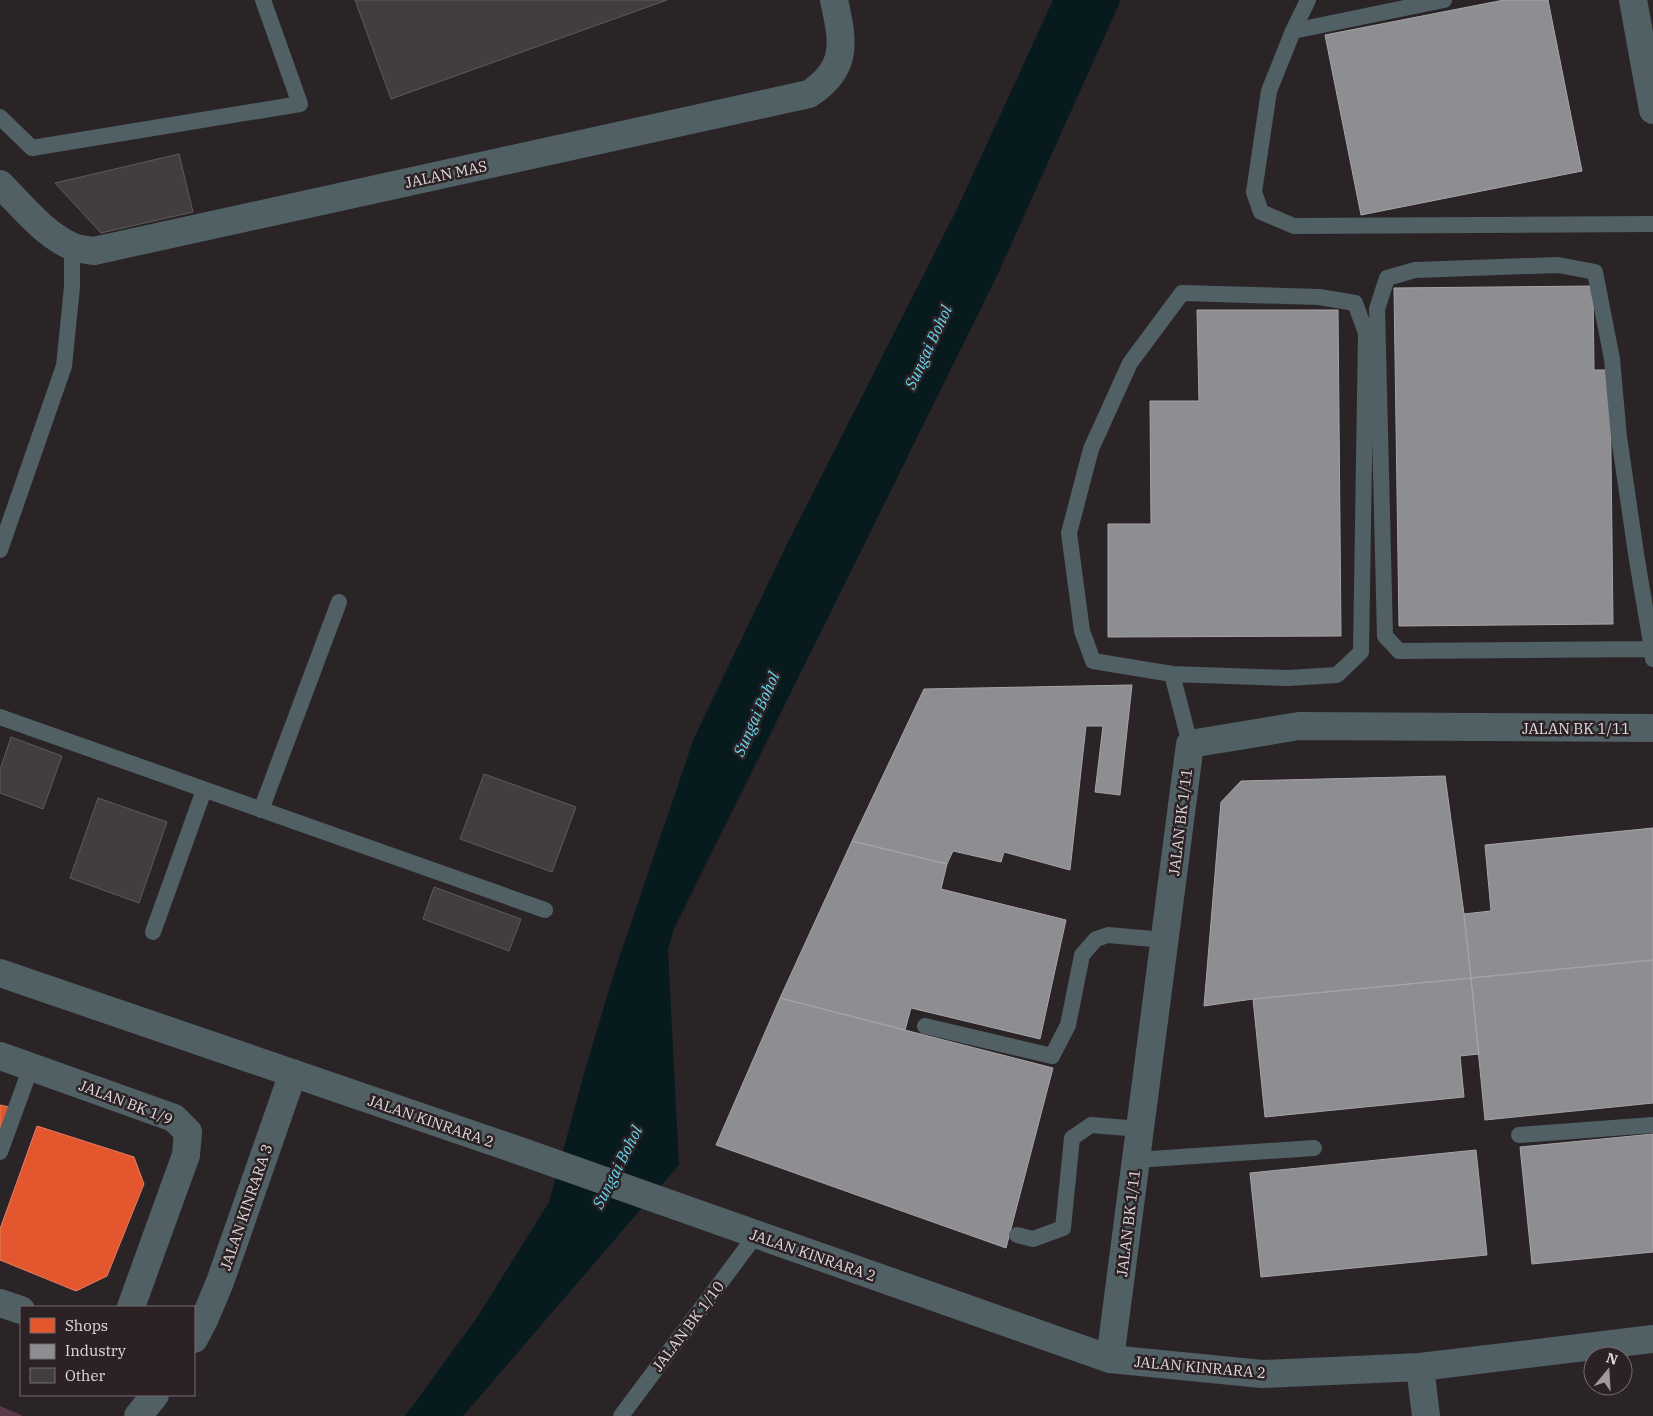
<svg xmlns="http://www.w3.org/2000/svg" width="1653" height="1416" font-family="'IBM Plex Serif',serif">
<style>
.green{fill:#5a3a48}
.water{fill:#071b1f}
.shops{fill:#e4572e;stroke:#e37e62}
.industry{fill:#8d8d92;stroke:#a6a4a8}
.building{fill:#423e40;stroke:#5e595b}
.lines{fill:none;stroke-linecap:round;stroke-linejoin:round}
.service{stroke:#506064;stroke-width:16}
.minor{stroke:#506064;stroke-width:28}
.labels{text-anchor:middle;dominant-baseline:central;stroke-width:5;stroke-linejoin:round;paint-order:stroke}
.street-label{font-size:15px;fill:#e1dadc;stroke:#2c2226}
.water-label{font-size:16px;font-style:italic;fill:#66d7ed;stroke:#2c2226}
</style>
<rect width="100%" height="100%" fill="#2a2427"/>
<!-- green -->
<path class="green" d="M0,1406l23,10h-23z"/>
<!-- water -->
<path class="water" d="M1053,0h68l-124,276 -323,653 -6,21 11,215 -216,251h-58l71,-97 73,-117 36,-132 29,-97 80,-235 93,-194 170,-335z"/>
<!-- shops -->
<path class="shops" d="M0,1105l9,2 -9,25z
M37,1126l97,31 10,27 -37,92 -31,15 -76,-31v-31z"/>
<!-- industry -->
<path class="industry" d="M1504,0h44l34,171 -221,44 -36,-180z
M1593,286l1,84h16l3,254 -214,2 -5,-338z
M1197,310h141l3,326 -233,1v-113h43l-1,-123h49z
M1132,685l-12,110 -25,-3 8,-66h-17l-16,144 -66,-18 -3,10 -48,-11 -6,13 -95,-23 72,-152z
M1445,776l19,138 7,64 -218,21 -49,7 17,-204 20,-21z
M1653,828v132l-182,18 -7,-64 27,-3 -6,-66z
M852,841l95,23 -6,25 125,31 -26,119 -129,-31 -6,22 -125,-32z
M1653,960v143l-168,17 -14,-142z
M1471,978l8,76 -19,2 4,41 -199,20 -12,-118z
M780,998l273,70 -47,180 -290,-103z
M1653,1134v118l-121,12 -12,-117z
M1476,1150l11,105 -226,22 -11,-104z"/>
<!-- building -->
<path class="building" d="M355,0h312l-276,99z
M179,154l14,58 -92,21 -46,-50z
M11,737l51,19 -19,53 -43,-16v-23z
M484,774l92,33 -24,65 -92,-33z
M98,798l69,24 -28,81 -69,-25z
M434,887l87,32 -12,32 -86,-32z"/>
<g class="lines">
<!-- service -->
<path class="service" d="M1308,0l-15,31 -24,60 -15,101 7,20 33,14 359,-2
M1293,31l151,-31
M0,117l32,31 268,-44 -37,-104
M1182,293l137,4 36,6 11,30 -5,319 -24,23 -49,3 -116,-4 -79,-13 -11,-30 -13,-98 22,-84 39,-86z
M0,550l64,-184 8,-79v-40
M1652,649l-253,2 -14,-15 -8,-327 10,-31 28,-8 143,-5 37,7 17,87 7,78 18,123 15,89 1,10
M1172,674l18,70
M0,717l545,193
M261,810l78,-208
M153,932l51,-142
M925,1026l127,30 16,-31 14,-70 14,-16 12,-4 57,5
M1519,1135l134,-10
M0,1152l31,-85
M1136,1160l178,-12
M1017,1235l16,4 30,-11 9,-90 19,-13 49,4
M621,1416l135,-181"/>
<!-- minor -->
<path class="minor" d="M1633,0l20,110
M0,184c21,21 43,49 71,62 6,3 15,4 23,5l715,-157c40,-26 34,-53 25,-94
M0,973l523,179 587,207 152,15 158,-7 233,-28
M0,1056l174,62 14,14 -2,23 -55,152
M0,1303l21,7
M194,1339l10,-19 16,-38 73,-209
M1110,1359l80,-615 109,-18 354,2
M1420,1367l6,49
M138,1416l17,-21"/>
</g>
<g class="labels">
<!-- street labels -->
<g class="street-label">
<text transform="translate(446 174) rotate(-12)">JALAN MAS</text>
<text x="1576" y="728">JALAN BK 1/11</text>
<text transform="translate(1180 822) rotate(-83)">JALAN BK 1/11</text>
<text transform="translate(126 1102) rotate(21)">JALAN BK 1/9</text>
<text transform="translate(431 1121) rotate(19)">JALAN KINRARA 2</text>
<text transform="translate(246 1207) rotate(-71)">JALAN KINRARA 3</text>
<text transform="translate(1128 1223) rotate(-83)">JALAN BK 1/11</text>
<text transform="translate(813 1255) rotate(19)">JALAN KINRARA 2</text>
<text transform="translate(688 1326) rotate(-53)">JALAN BK 1/10</text>
<text transform="translate(1200 1367) rotate(5)">JALAN KINRARA 2</text>
</g>
<!-- water labels -->
<g class="water-label">
<text transform="translate(928 347) rotate(-65)">Sungai Bohol</text>
<text transform="translate(756 714) rotate(-66)">Sungai Bohol</text>
<text transform="translate(617 1167) rotate(-63)">Sungai Bohol</text>
</g>
</g>
<!-- legend -->
<rect x="20" y="1306" width="175" height="90" fill="#2c2226" stroke="#746c6f"/>
<rect x="30" y="1318" width="25" height="15" fill="#e4572e" stroke="#746c6f"/>
<text x="65" y="1331" font-size="15" fill="#e1dadc">Shops</text>
<rect x="30" y="1344" width="25" height="15" fill="#8d8d92" stroke="#746c6f"/>
<text x="65" y="1356" font-size="15" fill="#e1dadc">Industry</text>
<rect x="30" y="1368" width="25" height="15" fill="#423e40" stroke="#746c6f"/>
<text x="65" y="1381" font-size="15" fill="#e1dadc">Other</text>
<!-- north arrow -->
<g transform="translate(1608 1371) rotate(18)"><circle r="24" fill="#2c2226" stroke="#746c6f"/>
<path d="M0-4L9 19L0 12L-9 19Z" fill="#a19a9d"/>
<text y="-8" font-size="14" font-weight="bold" text-anchor="middle" fill="#e1dadc">N</text>
</g>
</svg>
